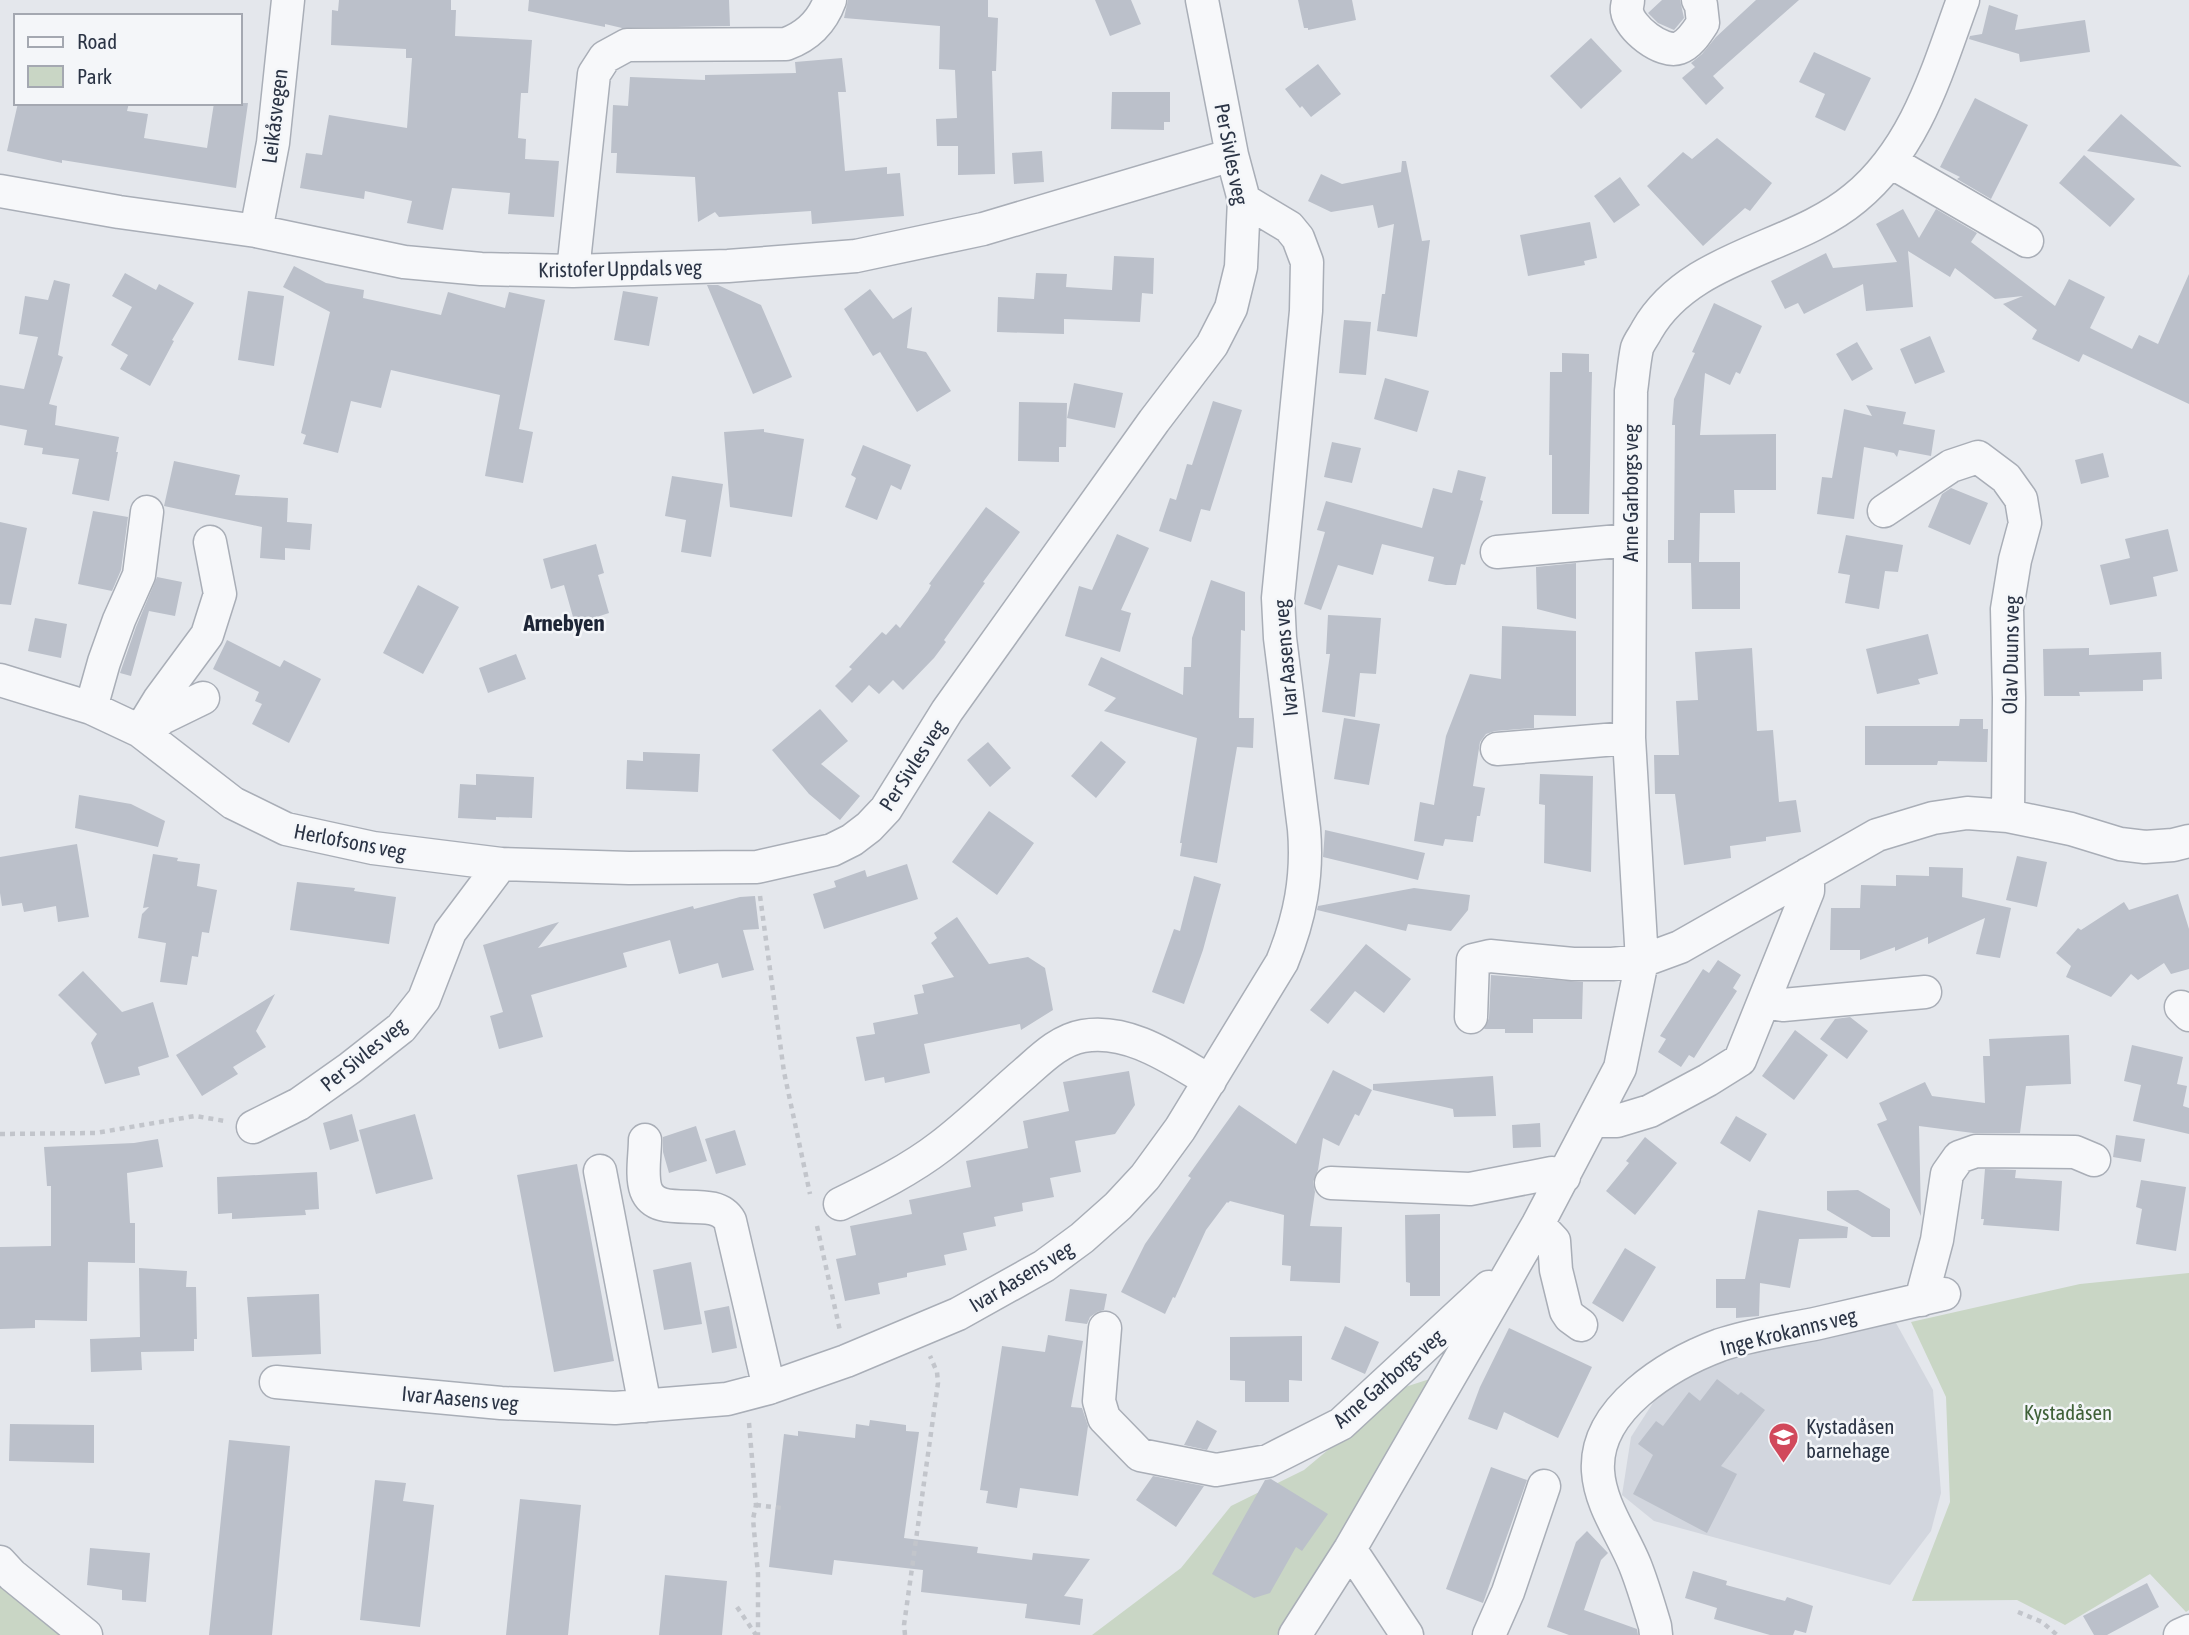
<svg xmlns="http://www.w3.org/2000/svg" width="2189" height="1635" font-family="'Asap Condensed',sans-serif">
<style>
.built{fill:#d2d6de}
.green{fill:#c9d6c5}
.building{fill:#bbc0ca}
.lines{fill:none;stroke-linecap:round;stroke-linejoin:round}
.minor-casing{stroke:#a9aeb7;stroke-width:35}
.path{stroke:#c2c5cb;stroke-width:4.5;stroke-dasharray:5 5;stroke-linecap:butt}
.minor{stroke:#f7f8fa;stroke-width:32}
.labels{text-anchor:middle;dominant-baseline:central;stroke-width:5;stroke-linejoin:round;paint-order:stroke}
.street-label{font-size:21px;fill:#2b3445;stroke:#f4f6f9}
.park-label{font-size:21px;fill:#3f6138;stroke:#f4f6f9}
.poi-label{font-size:21px;fill:#2b3445;stroke:#f4f6f9;text-anchor:start}
.neighbourhood-label{font-size:23px;font-weight:bold;fill:#1d2536;stroke:#f4f6f9}
</style>
<rect width="100%" height="100%" fill="#e4e7ec"/>
<!-- built -->
<path class="built" d="M1896,1323l37,67 8,103 -10,38 -41,54 -236,-64 -32,-26 9,-58 29,-45 68,-36z"/>
<!-- green -->
<path class="green" d="M2189,1273v337l-3,2 -36,-38 -85,51 -48,-25 -105,1 38,-99 -4,-105 -35,-75 169,-38z
M1439,1376l-162,259h-185l89,-67 50,-62 73,-36 98,-82z
M0,1577l65,58h-65z"/>
<!-- building -->
<path class="building" d="M339,0h112v10h5l-1,26 77,4 -4,53h-7l-3,45 8,1 -1,20 34,2 -5,56 -46,-3 2,-21 -58,-5 -9,42 -36,-7 5,-22 -47,-10 -1,8 -64,-11 6,-35 16,2 7,-40 78,13 5,-70h-6v-9l-75,-4 1,-35 6,1z
M529,0h200l1,26 -108,2 -17,-4v3l-77,-16z
M848,0h140v17l10,1 -2,53h-4l3,103 -37,1v-29h-21l-1,-27 21,-1 -2,-48 -16,-1 1,-43 -96,-8z
M1095,0h36l10,24 -31,12z
M1298,0h54l4,20 -48,10v-2h-4z
M1662,0h18l4,18 -10,12 -16,-7 -10,-10z
M1756,0h43l-86,76 11,12 -18,17 -24,-27 13,-11 -4,-4 11,-9 14,-17z
M1989,5l29,10 -3,15 70,-10 5,32 -70,10 -1,-8 -50,-15 1,-3 12,-2z
M1591,38l31,33 -41,38 -31,-33z
M1814,52l57,26 -26,53 -30,-14 10,-23 -26,-12z
M842,58l4,34h-8l7,79 42,-4v7l13,-1 4,43 -92,8 -1,-13 -92,6 -4,-5 -17,10 -3,-45 -79,-4 1,-20h-6l2,-48 15,1 2,-29 75,3v-5l91,-2 -1,-11z
M1318,64l23,30 -30,23 -9,-11 -2,2 -15,-19z
M1112,92h58v30h-6v8l-53,-1z
M1975,98l53,27 -37,74 -34,-20 3,-2 -20,-10z
M18,103h111l-2,8 21,3 -4,24 63,10 7,-45h34l-12,85 -174,-28v3l-55,-12z
M2121,114l61,53 -95,-16z
M1717,138l55,45 -22,28 -5,-3 -42,38 -56,-60 36,-34 9,7z
M1042,151l2,31 -30,2 -2,-31z
M2084,155l51,44 -25,28 -51,-44z
M1402,161h4l16,80 8,-1 -13,97 -40,-6 5,-37h3l9,-70 -16,4 -5,-23 -42,7 -23,-11 13,-27 21,10 59,-12z
M1620,177l20,28 -26,18 -20,-27z
M1903,209l16,29 17,-29 41,24 -6,9 84,64 14,-27 36,18 -15,31 42,21 7,-14 19,9 31,-70v130l-106,-50 -4,8 -47,-23 5,-9 -34,-26 20,-8 -28,3 -40,-31 -5,9 -42,-26 5,56 -47,4 -3,-27 -59,30 -6,-11 -13,6 -14,-28 55,-28 7,15 64,-6 -21,-38z
M1590,222l7,36 -13,3 1,4 -57,11 -8,-41z
M1114,256l40,2 -1,36 -11,-1 -2,29 -76,-3v15l-67,-2 1,-35 36,2 2,-26 31,1 -1,13 46,3z
M294,266l32,17 38,7 -1,8 78,17 7,-23 57,16 4,-16 36,8 -26,129 14,3 -10,51 -38,-7 15,-81 -109,-25 -10,38 -30,-7 -13,52 -35,-9 3,-9 -5,-2 29,-121 -47,-25z
M125,273l31,17 3,-6 35,19 -22,37 2,1 -24,45 -30,-17 8,-14 -17,-10 21,-38 -20,-11z
M54,280l16,4 -12,71 5,2 -14,47 8,2 -2,19 64,12 -3,15h2l-9,49 -37,-7 7,-35 -37,-5 1,-6 -19,-3 3,-15 -27,-5v-40l24,4 14,-52 -19,-3 6,-38 23,4z
M707,285h11l43,20 31,72 -39,17z
M870,289l23,30 19,-12 -5,41 19,4 25,39 -34,21 -37,-60 -7,4 -29,-47z
M248,291l36,5 -10,70 -36,-6z
M623,291l35,6 -9,49 -35,-6z
M1714,303l48,23 -22,48 -4,-2 -6,13 -25,-12 -5,62 76,-1v56h-42l1,23h-35l-1,49h41v47h-48l-1,-46h-23v-23h6l1,-115h-3l2,-26 21,-46 -3,-1z
M1344,320l27,2 -5,53 -27,-2z
M1930,336l15,36 -30,12 -15,-35z
M1857,342l16,27 -21,12 -16,-27z
M1562,353l27,1v18h3l-3,142h-37v-59h-3l1,-83h12z
M1385,378l44,13 -12,41 -43,-13z
M1074,383l49,10 -8,35 -48,-10z
M1213,401l29,9 -32,101 -9,-2 -10,33 -32,-11 11,-33 6,2 11,-36 5,1z
M1019,402l48,1 -1,44h-7v15l-41,-1z
M1866,405l40,7 -3,12 32,6 -4,26 -32,-6 -2,7 -3,-4 -30,-6 -10,72 -37,-5 5,-37 10,1 12,-69 28,7z
M764,429v3l40,7 -12,78 -62,-10 -6,-75z
M1332,442l29,6 -9,35 -28,-6z
M863,445l48,20 -10,25 -10,-5 -14,35 -32,-13 11,-29 -5,-3z
M2103,453l6,24 -28,7 -6,-24z
M174,461l66,14 -5,20 53,3 -1,24 25,2 -2,26 -25,-2v12l-25,-2 2,-31 -98,-21z
M1458,470l28,7 -6,23 3,1 -18,64 -4,-1 -5,21h-10l-18,-4 6,-24 -52,-13 -9,31 -35,-10 -17,45 -17,-6 21,-72 -8,-2 9,-29 96,27 11,-40 19,5z
M672,476l51,8 -12,73 -30,-5 5,-32 -21,-4z
M1951,488l37,15 -18,42 -42,-18 14,-33z
M986,507l34,25 -37,50 2,1 -41,57 2,2 -12,16 -31,32 -10,-10 -14,14 -10,-9 -17,18 -17,-17 17,-17 -3,-2 33,-35 4,3 10,-11 4,4 28,-37 3,-6 -2,-1z
M93,511l35,6 -7,53 -9,21 -34,-7z
M0,522l27,6 -16,77 -11,-1z
M2168,529l10,42 -25,6 4,19 -47,9 -10,-40 30,-7 -5,-19z
M1117,534l32,14 -28,62 10,3 -11,39 -55,-16 14,-50 13,4z
M1846,535l57,10 -5,27 -13,-1 -6,38 -34,-6 5,-28 -12,-2z
M596,544l8,29 -6,2 11,38 -34,11 -11,-39 -13,4 -8,-30z
M1576,563v56l-39,-10 -1,-42z
M157,577l25,5 -7,34 -26,-5 -18,65 -11,-3 16,-46z
M1211,580l34,12v39l-4,-1 -2,88h15l-1,30 -16,-1 -20,116 -37,-7 2,-13h-2l17,-105 -93,-27 12,-13 -28,-13 13,-28 82,38 1,-28h7l1,-29z
M418,585l41,22 -36,67 -40,-21z
M1328,615l53,3 -5,56 -16,-1 -5,44 -33,-5 8,-58h-4z
M35,618l32,6 -6,34 -33,-7z
M1502,626l74,5v85l-42,-1v13l-39,3 -9,3 -6,8 -7,44 12,2 -5,28h-3l-4,26 -28,-3 -2,7 -29,-5 6,-39 14,3 12,-69 24,-62 31,5z
M1928,634l10,40 -20,5 2,5 -43,10 -11,-45z
M227,640l53,27 4,-7 37,19 -32,64 -37,-19 10,-20 -7,-3 4,-9 -46,-23z
M1752,648l5,83 16,-1 6,72 17,-2 5,32 -35,5v4l-36,5 1,12 -47,7 -9,-71h-20l-1,-39h25l-3,-54 22,-1 -3,-48z
M2089,648v7l72,-3 1,27 -19,1v11l-64,1 1,4h-36l-1,-47z
M516,654l10,25 -38,14 -9,-25z
M820,709l28,32 -27,23 39,32 -20,24 -31,-26 -37,-44z
M1344,718l36,6 -11,61 -35,-6z
M1960,719h23v10h5l-1,33 -49,-1 -1,4h-72v-39h94z
M1101,741l25,21 -30,36 -25,-22z
M988,742l23,26 -21,19 -23,-27z
M643,752l57,2 -2,38 -72,-3 1,-29 16,1z
M476,774l58,3 -2,41 -36,-1v3l-38,-2 2,-34 16,1z
M1540,774l53,2 -2,96 -47,-9 1,-58 -6,-1z
M79,795l52,9 34,17 -7,26 -83,-19z
M989,811l45,32 -37,52 -45,-33z
M1325,830l100,23 -7,27 -95,-23z
M77,844l12,73 -31,5 -2,-16 -32,6 -2,-9 -20,3 -2,-13v-36z
M153,854l25,4 -1,3 23,3 -3,22 20,4 -8,43 -7,-1 -4,25 -6,-1 -5,29 -27,-3 6,-39 -28,-5 4,-24 7,-7 -6,1z
M2017,856l30,6 -10,45 -31,-7z
M907,864l11,35 -94,30 -11,-35 23,-7 -2,-6 31,-11 2,7z
M1929,867l34,1 -1,29 49,11 -11,50 -24,-4 9,-36 -57,26v-7l-33,14v-4l-35,13v-10h-30l1,-42h29l1,-23 35,1v-11l33,1z
M1194,876l27,8 -18,66 -19,54 -32,-12 22,-63 6,2z
M297,882l58,6 -1,3 42,6 -7,47 -99,-14z
M1414,888l56,7 -2,15 -17,21 -43,-7 -2,7 -89,-21 1,-4z
M2178,894l11,35v40l-18,5 -7,-11 -26,17 -7,-6 -20,23 -45,-20 5,-11 -15,-13 22,-25 3,2 43,-28 5,8z
M755,896l4,33 -16,1 11,40 -32,8 -4,-15 -39,11 -9,-34 -47,13 4,14 -96,28 12,42 -44,12 -9,-33 13,-4 -20,-67 76,-23 -21,26 155,-42 1,3 46,-12z
M957,917l32,47 39,-7 17,11 8,42 -32,20 -1,-6 -96,20 6,29 -45,10 -1,-6 -19,4 -9,-44 19,-3 -2,-11 45,-9 -4,-19 10,-2 -2,-8 32,-8 -23,-34 6,-5 -3,-5z
M1366,944l45,35 -27,34 -29,-22 -27,33 -18,-14z
M1718,960l23,15 -8,13 4,3 -43,67 -5,-3 -8,12 -23,-15 8,-13 -6,-3 43,-67 6,4z
M83,971l39,41 31,-10 16,55 -31,10 2,8 -35,9 -14,-41 6,-9 -39,-39z
M1491,975l92,7 -1,37h-49v14h-28v-4h-21l5,-11z
M275,994l-19,37 10,16 -33,20 5,7 -36,22 -26,-41z
M1850,1017l18,14 -21,28 -27,-20 15,-20z
M1795,1030l33,25 -34,45 -32,-24z
M2069,1035l2,49 -45,2 -6,47h-47l-54,-7 2,90 -44,-92 10,-4 -8,-17 46,-21 7,14 53,7 -2,-47h7l-1,-17z
M2132,1045l51,12 -6,27 10,2 -4,20 6,2v26l-56,-13 8,-36 -17,-4z
M1333,1070l39,20 -13,26 -4,-2 -16,32 -16,-8 -5,32 -5,12 2,10 -5,34 32,1 -2,56 -50,-2 1,-15 -9,-1 2,-50 -54,-14 -2,2 -1,-1 -21,28 -31,68 -2,-1 -8,17 -44,-22 24,-48 46,-66 -3,-2 51,-71 57,39z
M1129,1071l6,34 -20,29 -40,7 6,31 -31,6 4,19 -32,6 1,8 -29,6 2,9 -33,7 4,17 -23,5 2,10 -39,8v4l-29,6 2,11 -35,7 -9,-42 20,-4 -6,-29 62,-12 -3,-14 62,-13 -5,-26 62,-13 -5,-27 46,-10 -6,-29z
M1493,1076l3,40 -42,1 -1,-8 -80,-19v-6z
M352,1114l7,27 -29,9 -7,-27z
M415,1114l18,65 -57,15 -17,-64z
M1736,1116l31,18 -17,28 -30,-19z
M1540,1123l1,24 -28,1 -1,-23z
M696,1126l11,35 -38,12 -6,-21v-15z
M735,1130l11,35 -30,9 -11,-35z
M2116,1135l29,4 -4,23 -28,-5z
M1645,1137l32,26 -42,52 -29,-24 23,-28 -3,-2z
M158,1139l5,28 -36,6 3,50h5v40l-47,-1 -1,59 -52,-1v8l-35,1v-82l51,-1v-60h-4l-3,-39 90,-4z
M577,1164l37,197 -60,11 -37,-197z
M1985,1169l31,1 -1,8 47,3 -3,50 -76,-6 1,-6h-3z
M317,1172l2,37 -14,1 1,5 -74,4v-6l-14,1 -1,-37z
M2141,1180l45,7 -10,64 -40,-7 6,-35 -6,-2z
M1858,1190l32,19v28h-18l-45,-27v-19z
M1758,1210l90,17 -1,11 -48,1 -9,49 -30,-5 -1,33 -23,2v-10h-20v-29h29z
M1440,1214v82h-30v-13l-4,-1 -1,-67z
M1625,1248l31,19 -33,55 -31,-19z
M691,1262l11,62 -38,6 -11,-60z
M139,1268l48,3 -1,16h10l1,52h-3v12l-53,1 1,18 -51,2 -1,-33 50,-2z
M1070,1289l37,5 -3,16 -7,2 -7,5 -3,7 -22,-3z
M319,1294l2,60 -69,3 -5,-60z
M729,1306l8,42 -25,5 -8,-42z
M1345,1326l34,16 -14,32 -34,-15z
M1509,1328l83,39 -34,71 -54,-26 -7,18 -29,-11 12,-32z
M1048,1335l35,6 -12,66 11,1 6,18 -10,70 -58,-8 -3,20 -31,-5 2,-12 -8,-1 22,-144 43,6z
M1302,1336v45l-13,-1v22h-44v-21l-15,-1v-43z
M1717,1379l21,16 3,-3 24,18 -44,56 16,8 -30,59 -74,-39 20,-39 -15,-11 18,-23 7,5 26,-34 11,9z
M870,1420l36,5v6l13,1 -15,106 74,9 -1,6 55,7 1,-7 57,6 -26,37 19,3 -3,26 -55,-7 2,-14 -106,-12 2,-22 -89,-10 -2,15 -63,-8 15,-133 14,2v-5l57,7 1,-14 13,2z
M1197,1420l20,11 -10,19 -23,-5z
M10,1424l84,1v38l-85,-2z
M229,1440l61,6 -18,189h-63z
M1491,1467l36,13 -44,123 -37,-14z
M1153,1476l51,10 -28,41 -40,-27z
M1271,1479l57,35 -26,37 -6,-4 -26,46 -16,5 -42,-24 53,-94z
M375,1480l31,3 -3,18 31,4 -14,122 -60,-7z
M520,1499l61,6 -13,130h-62z
M1587,1531l21,22 -7,7 -17,50 53,19 1,6h-69l-22,-8 29,-85z
M90,1548l60,5 -4,49 -24,-2v-10l-35,-5z
M1693,1571l34,10 -1,4 59,16 2,-4 26,9 -7,27 -11,-3 -2,5h-23l-56,-16 3,-11 -32,-10z
M665,1575l62,6 -5,54h-63z
M2147,1583l12,24 -52,28h-13l-11,-19z"/>
<g class="lines">
<defs>
<path id="minor" d="M1628,0c0,4 -2,8 -1,11 2,17 35,43 52,37 11,-4 18,-16 24,-25l-2,-18 -3,-5
M1891,162l136,79
M0,191l119,21 137,19 148,31 77,7 92,2 155,-5 128,-10 127,-27 249,-74
M256,231l17,-88 15,-143
M573,271l21,-197 11,-17 22,-12 159,-1c22,-8 36,-22 44,-44
M1884,511l67,-45 27,-9 28,21 15,21 4,24 -10,37 -8,49 2,89 -1,118
M1497,552l133,-12
M0,680l91,28 49,23 93,72 53,26 87,19 128,16
M91,708l13,-46 15,-42 20,-45 8,-63
M140,731l19,-31 48,-65 13,-41 -10,-52
M148,731l14,-13 41,-20
M1497,749l132,-11
M1764,1002l19,3 142,-13
M2181,1007l8,8
M1471,1017l2,-57 17,-4 83,8h39l30,-3 38,-14 197,-112 56,-17 34,-5 41,3 63,13 49,15 25,3 28,-2 16,-4
M1594,1121h23l33,-10 58,-31 32,-20 68,-169v-17
M253,1127l46,-23 51,-36 51,-40 23,-29 26,-67 51,-68 128,4 128,-1 75,-17 20,-10 17,-13 17,-18 61,-98 207,-290 58,-76 19,-37 10,-41 3,-67 -12,-45 -30,-155
M645,1140c0,15 -4,36 1,50 12,32 68,2 84,31l39,167
M600,1171l45,235
M1331,1183l139,6 82,-16 12,4
M840,1204c35,-17 70,-34 101,-58 30,-23 56,-49 84,-73 17,-15 35,-33 58,-37 46,-8 89,23 127,45
M1538,1224l16,17 2,29 10,41 4,6 11,8
M1921,1300l16,-60 10,-66 12,-17 17,-6 99,1 19,8
M1105,1328l-6,73 5,17 36,37 76,15 52,-9 73,-37 148,-137
M276,1382l225,21 114,5 112,-9 42,-11 77,-27 112,-47 86,-48 38,-28 36,-32 27,-29 35,-48 102,-167c18,-44 26,-85 22,-133l-24,-191 -2,-40 28,-287 1,-49 -9,-24 -9,-11 -45,-27
M1350,1549l57,86
M0,1562l12,13 74,60
M1295,1635l55,-86 188,-325 82,-156 22,-107 -13,-223 2,-347c2,-14 3,-29 6,-43 2,-6 7,-12 10,-18 43,-75 146,-80 208,-132 61,-50 82,-127 108,-198
M1489,1635l19,-43 36,-106
M1656,1635l-1,-9c-6,-20 -12,-41 -20,-61 -12,-30 -35,-60 -37,-94 -4,-62 71,-107 122,-126 32,-11 66,-15 99,-22 42,-10 83,-19 125,-29
M2180,1635l9,-4"/>
</defs>
<!-- minor casing -->
<use href="#minor" class="minor-casing"/>
<!-- path -->
<path class="path" d="M760,896l24,176 26,122
M0,1134l96,-1 99,-17 30,5
M817,1226l23,105
M749,1423l7,82 -3,14 5,55v61
M756,1505l26,3
M737,1607l19,28
M2018,1612l24,10 15,13
M905,1635l-1,-10 34,-242 -1,-11 -7,-16"/>
<!-- minor -->
<use href="#minor" class="minor"/>
</g>
<!-- icons -->
<defs>
<symbol id="school-pin" viewBox="-11 -11 22 30"><path d="M0 17L-7.5 6A9.5 9.5 0 1 1 7.5 6Z" fill="#d1495b" stroke="#f4f6f9"/><path d="M0-5L7-2L0 1L-7-2ZM-4 1L0 2.5L4 1V4Q0 6-4 4Z" fill="#fff"/></symbol>
</defs>
<g fill-rule="evenodd">
<use href="#school-pin" x="1766" y="1420" width="35" height="47"/>
</g>
<g class="labels">
<!-- street labels -->
<g class="street-label">
<text transform="translate(274 116) rotate(-83)">Leikåsvegen</text>
<text transform="translate(1232 154) rotate(79)">Per Sivles veg</text>
<text transform="translate(620 268) rotate(-1)">Kristofer Uppdals veg</text>
<text transform="translate(1630 493) rotate(-90)">Arne Garborgs veg</text>
<text transform="translate(2010 655) rotate(-89)">Olav Duuns veg</text>
<text transform="translate(1285 658) rotate(-95)">Ivar Aasens veg</text>
<text transform="translate(912 765) rotate(-57)">Per Sivles veg</text>
<text transform="translate(350 841) rotate(11)">Herlofsons veg</text>
<text transform="translate(363 1054) rotate(-39)">Per Sivles veg</text>
<text transform="translate(1021 1276) rotate(-31)">Ivar Aasens veg</text>
<text transform="translate(1788 1331) rotate(-14)">Inge Krokanns veg</text>
<text transform="translate(1388 1378) rotate(-41)">Arne Garborgs veg</text>
<text transform="translate(460 1398) rotate(5)">Ivar Aasens veg</text>
</g>
<!-- park labels -->
<g class="park-label">
<text x="2068" y="1412">Kystadåsen</text>
</g>
<!-- poi labels -->
<g class="poi-label">
<text x="1806" y="1426">Kystadåsen<tspan x="1806" dy="24">barnehage</tspan></text>
</g>
<!-- neighbourhood labels -->
<g class="neighbourhood-label">
<text x="564" y="623">Arnebyen</text>
</g>
</g>
<!-- legend -->
<rect x="14" y="14" width="228" height="91" fill="#f4f6f9" stroke="#a4a8b1" stroke-width="2"/>
<rect x="28" y="37" width="35" height="10" fill="#f7f8fa" stroke="#a4a8b1" stroke-width="2"/>
<text x="77" y="49" font-size="21" fill="#2b3445">Road</text>
<rect x="28" y="66" width="35" height="21" fill="#c9d6c5" stroke="#a4a8b1" stroke-width="2"/>
<text x="77" y="84" font-size="21" fill="#2b3445">Park</text>
</svg>
